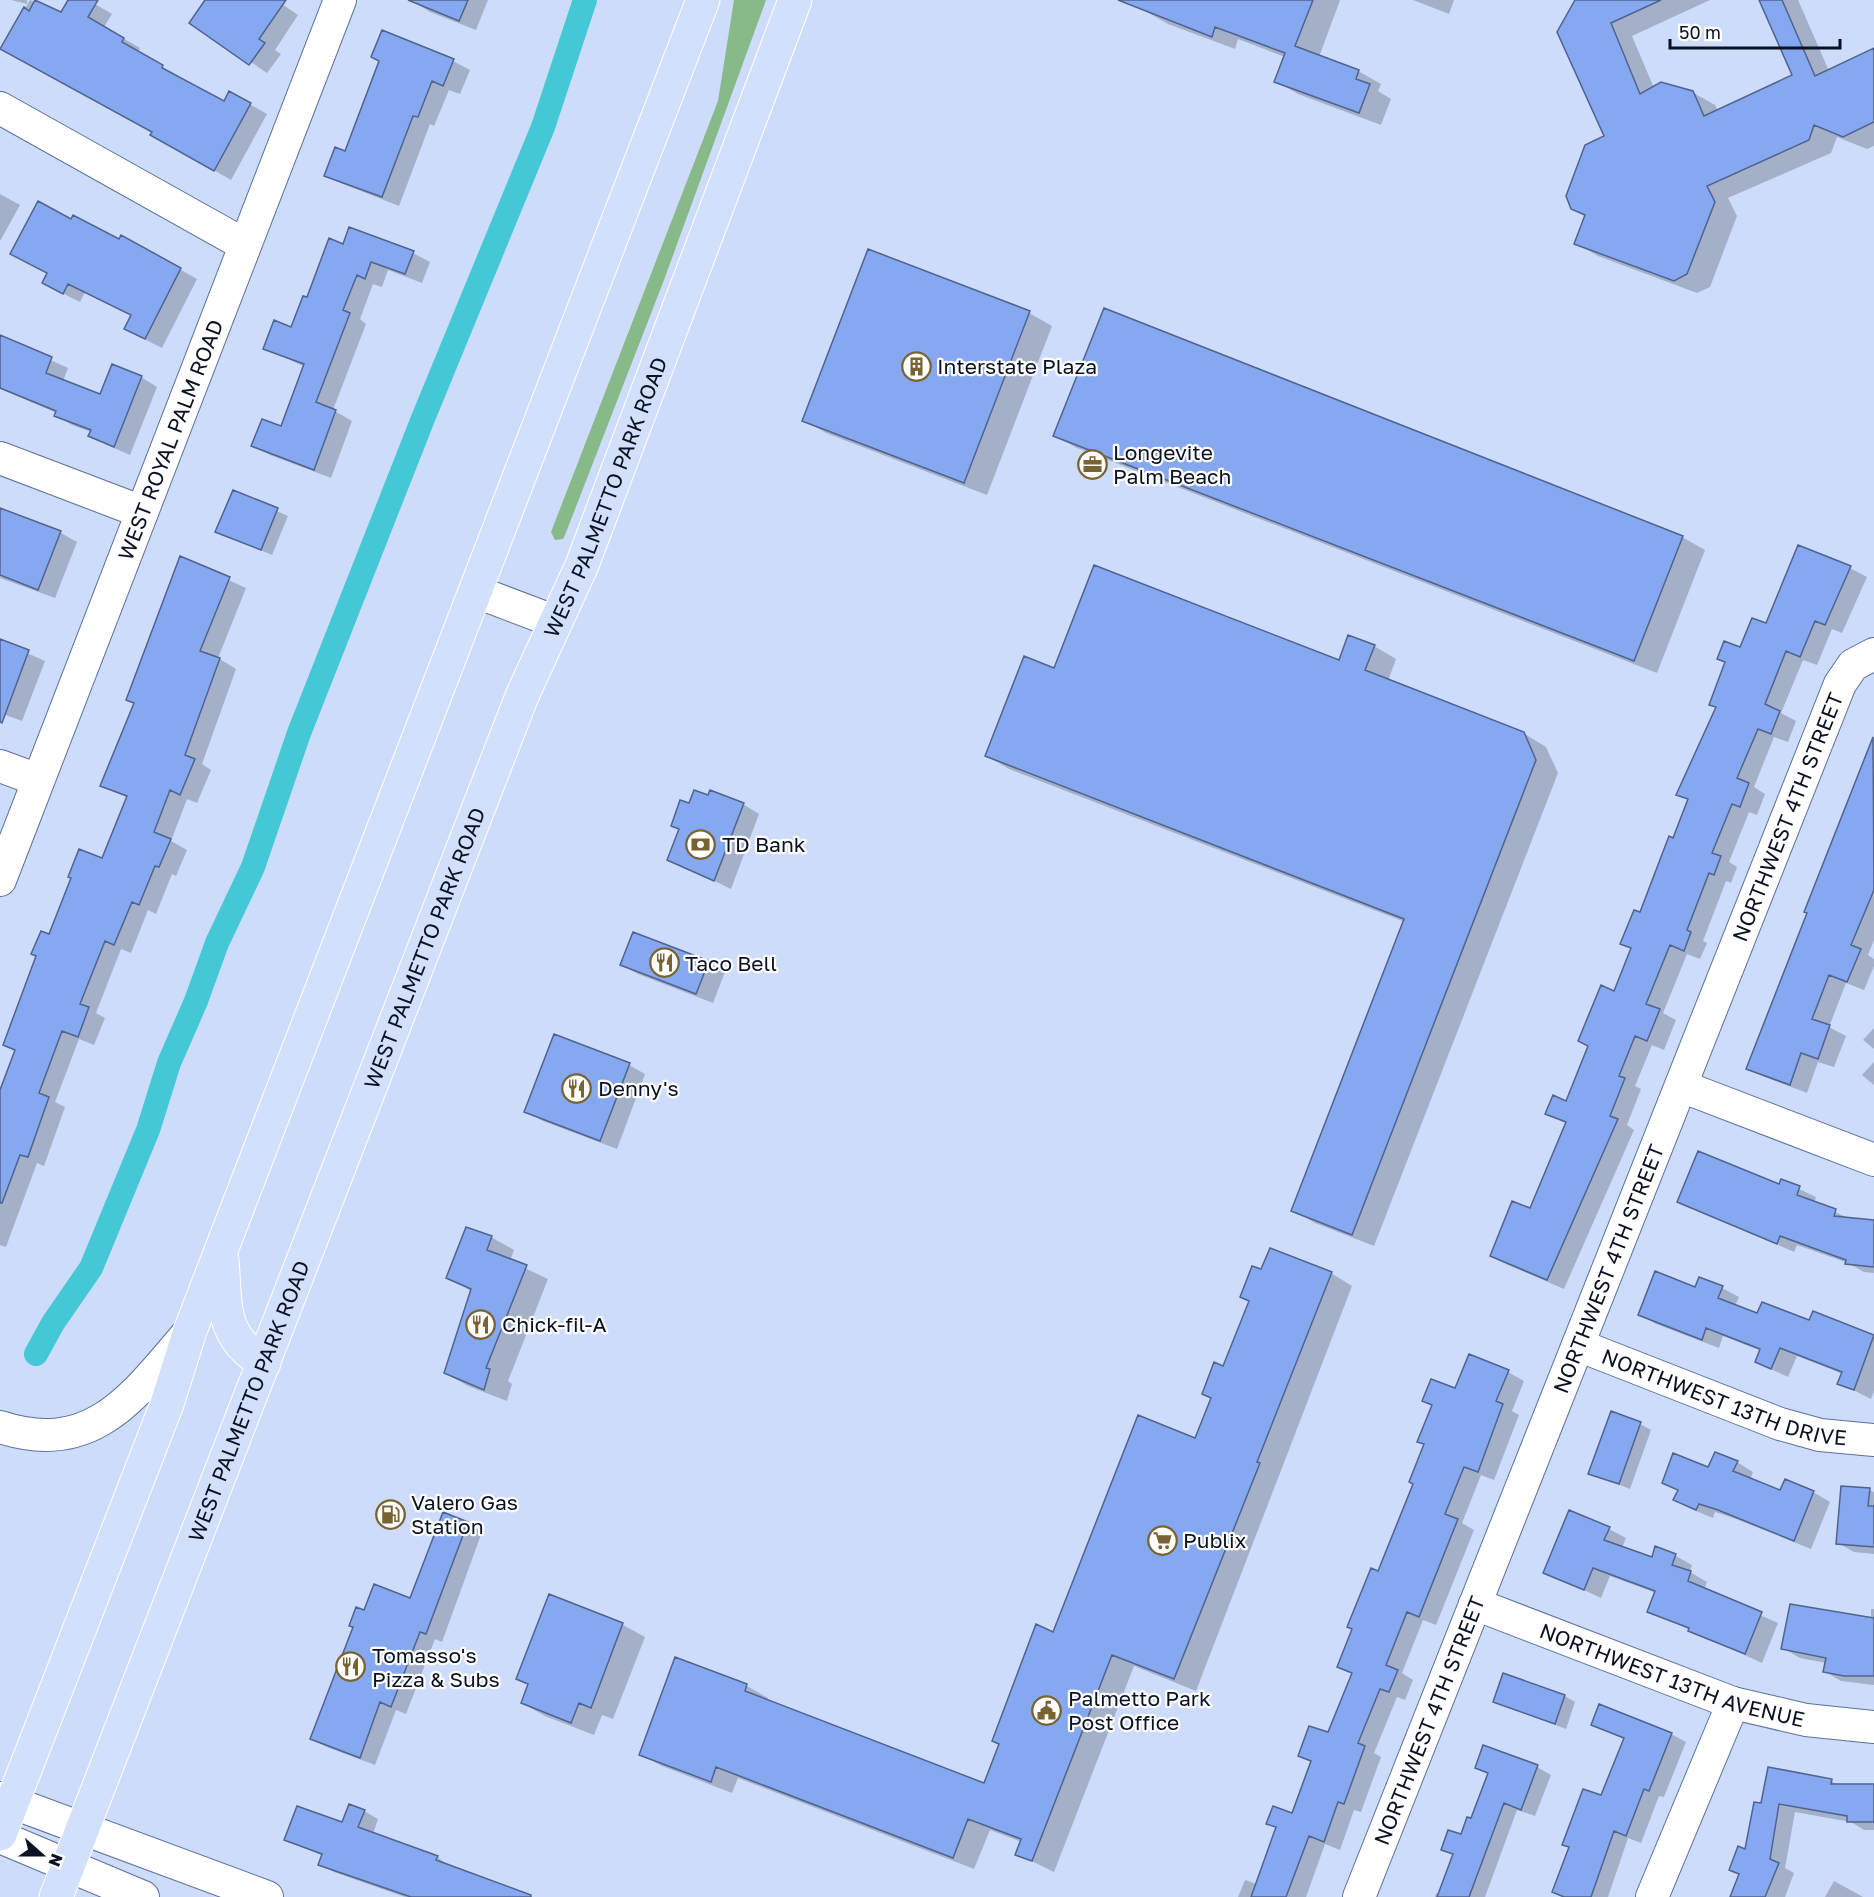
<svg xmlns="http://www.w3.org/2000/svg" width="1874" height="1897" font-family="'Golos Text',sans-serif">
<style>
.green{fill:#88b988}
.shadow{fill:#0003}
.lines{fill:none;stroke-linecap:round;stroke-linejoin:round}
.canal{stroke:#45c8d5;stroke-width:24}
.building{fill:#86a8f1;stroke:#4f638f;stroke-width:1.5}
.minor-casing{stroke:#5b709c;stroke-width:34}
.major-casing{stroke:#fff;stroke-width:35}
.minor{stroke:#fff;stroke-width:32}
.major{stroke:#d3e0fb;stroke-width:33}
.labels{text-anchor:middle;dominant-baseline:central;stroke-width:4.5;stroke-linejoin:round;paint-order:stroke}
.poi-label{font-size:21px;fill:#091122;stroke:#fdfdfd;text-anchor:start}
.street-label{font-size:21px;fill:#091122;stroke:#fdfdfd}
</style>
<rect width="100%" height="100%" fill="#cedcfb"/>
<!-- green -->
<path class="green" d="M734,0h32l-102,280 -99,255 -2,4 -8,1 -4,-8 167,-431z"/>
<!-- shadow -->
<path class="shadow" d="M11,0h16v4z
M30,0l32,14 8,-14h18l24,14 -8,13 36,21 -2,5 41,23 -1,2 46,25 6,-10 37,21 -36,66 -79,-45 2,-3 -153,-84z
M206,0h70l22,15 -23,35 6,4 -14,19 -76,-51z
M414,0h74l-12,30 -46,-18 -16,-10z
M1150,0h190l-21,57 39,14 23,13 -3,7 13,8 -10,26 -83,-31 -22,-13 9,-24 -47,-18 -3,10 -67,-25 -23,-13z
M1413,0h41l-5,14z
M1581,0h129l-78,36 22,52 38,4 23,13 3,6 76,-36 -33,-75h37l31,71 45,-22v97l-7,3 -30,-12 -6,16 -103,45 9,18 -27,71 -13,6 -99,-37 -22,-13 10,-26 -14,-9 34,-71z
M453,61l17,9 -10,24 -11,-4 -15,36 -4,-2 -31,82 -56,-22 -17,-9 20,-22z
M0,194l20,11 -20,36z
M72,221l48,20 2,-4 75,42 -35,69 -20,-10 -10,-22 -47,-24 -5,10 -20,-10z
M343,246l70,7 17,9 -8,21 -34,-13 -6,17 -9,-3 -13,35 6,5 -33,86 19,11 -21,57 -61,-23 -17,-9 29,-18 23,-61 -40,-19 27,-19 15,-30z
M868,251l161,62 23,13 -65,169 -161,-62 -22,-13z
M0,337l68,31 -5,13 37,15 41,-19 16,10 -27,68 -23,-10 -17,-9 1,-4 -19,-7 -16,-10 1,-2 -57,-24z
M1055,436l627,101 23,13 -48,123 -580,-225z
M234,492l54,24 -16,39 -55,-24z
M0,509l61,24 16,9 -22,56 -55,-20z
M181,558l65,30 -28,70 18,11 -34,95 9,6 -14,33 -10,-4 -16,42 16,9 -11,26 -4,-2 -16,40 -8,-4 -17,43 -10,-4 -25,64 9,5 -11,27 -15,-6 -24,63 10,5 -21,59 -7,-3 -31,84 -6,-2v-151l15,-43 -11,-7 46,-108 53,-76 25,-62 -26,-13 33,-82z
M1850,568l17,9 -25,56 -10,-4 -15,36 -14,-5 -22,53 15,8 -8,21 -14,-5 -20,50 11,7 -8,21 -8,-3 -20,50 8,5 -6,16 -5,-2 -23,60 4,2 -7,16 -13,-5 -24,59 13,7 -12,30 -12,-5 -17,41 6,3 -14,36 7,5 -70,159 -56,-24 -17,-9 40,-46 36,-86 -20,-11 20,-11 48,-109 17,-44 -10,-6 18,-29 34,-74 15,-40 -11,-6 63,-145 26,-24z
M0,641l45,20 -23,60 -22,-8z
M1374,646l22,13 -8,22 135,52 23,14 12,26 -184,473 -59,-23 -22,-13 112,-288 -396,-153 -22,-13 68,-86 285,-8z
M1874,749v191l-6,15 6,4v7l-10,24 -18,-7 -17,44 17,9 -12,31 -16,-5 -11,31 -42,-16 -17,-9 115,-301z
M743,804l16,10 -28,75 -62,-30 21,-54z
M708,962l17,10 -12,31 -75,-29 -16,-9z
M1874,1028v21l-11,-9z
M1874,1062v23l-12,-10z
M629,1065l16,9 -28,75 -74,-28 -17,-10z
M1782,1181l34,16 -2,6 37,16 23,3v51l-10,-1 -16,-9 -51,-18 -3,7 -115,-51 101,-15z
M491,1237l23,13 -4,11 38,18 -40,102 4,3 -5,17 -39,-15 -23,-13 26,-82 -23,-14z
M1262,1271l69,2 21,13 -156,405 -62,-25 -80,206 -37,-18 5,-12 -32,-12 -16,39 -236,-91 -6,15 -70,-27 -22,-12 36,-95 71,27 21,12 -1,3 218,84 69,-151 142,-195z
M1722,1288l17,9 -4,9 23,9 52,7 4,-9 60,24v54l-3,8 -32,-16 4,-9 -46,-18 -9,21 -32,-15 5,-11 -38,-15 -4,12 -63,-24 -16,-10 56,-25z
M1508,1372l16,9 -12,30 7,4 -25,65 -13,-5 -19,48 12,7 -38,95 -13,-5 -21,53 11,7 -8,20 -8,-3 -23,56 7,4 -20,55 -7,-2 -14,40 -15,-6 -19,53h-68l7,-17 12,4 21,-56 -10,-5 25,-8 19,-53 -12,-7 28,-21 25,-60 -14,-8 75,-182 19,-78 -10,-6z
M1640,1424l11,6 -21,59 -40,-16z
M1737,1462l16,10 -3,8 31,12h32l17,10 -19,47 -75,-30 -21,-7 -2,6 -22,-9 -16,-9 4,-9 -15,-9z
M1869,1490l5,2v62l-20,-2 -16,-9z
M467,1523l15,9 -40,110 -7,-3 -29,75 -10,-4 -21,55 -48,-18 -15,-8 53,-127 46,-12z
M1609,1529l17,9 -4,10 31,11 3,-11 20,8 16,9 -2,7 17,10 -3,8 74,33 -16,40 -113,-52 7,-18 -46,-17 -9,22 -56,-26z
M550,1596l73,29 22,12 -32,82 -11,-4 -8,20 -49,-19 -23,-13 7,-18z
M1871,1609h3v76l-33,-4 -17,-10 2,-8 -26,-5 -17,-10 88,-29z
M1565,1696l10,6 -9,27 -71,-27z
M1593,1724l78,10 15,8 -22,55 -5,-1 -18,47 -13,-5 -20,59h-45l-10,-5 17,-44 -6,-4 38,-47 23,-57z
M1476,1767h61l14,8 -16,41 -18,-6 -32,87h-50l1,-4 4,1 14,-38 -12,-7 20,-13 10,-16 17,-46z
M1831,1781l9,5h34v44h-10l-13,-8 -56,-10 -10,56 9,5 -9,24h-54l9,-22 -9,-6 15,-18 16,-46z
M364,1811l14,8 -5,15 64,23 14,10 75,30h-121l-71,-25 -14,-8 3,-8 -37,-17 57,-15z
M1834,1881l22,12 7,4h-38z"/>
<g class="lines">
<!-- canal -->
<path class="canal" d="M36,1354l17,-31 38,-55 57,-138 21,-67 27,-62 21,-58 36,-76 46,-134 125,-317 119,-289 42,-127"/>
</g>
<!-- building -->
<path class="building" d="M35,0l26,12 7,-12h30l-10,17 36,21 -2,4 41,23 -1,3 62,33 5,-10 22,12 -37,68 -64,-36 2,-3 -152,-83 24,-42 5,4z
M205,0h81l-27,39 6,4 -16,22 -60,-42z
M408,0h60l-9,21z
M1118,0h195l-18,46 64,24 -3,9 14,5 -11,29 -85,-31 11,-29 -70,-26 -3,10z
M1575,0h86l-50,23 29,71 21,-12 32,9 11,25 88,-41 -33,-75h23l33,76 59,-28v74l-31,15 -29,-12 -5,15 -102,46 8,16 -28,72 -13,7 -100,-37 11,-29 -14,-6 -5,-13 19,-51 19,-9 -47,-104z
M382,30l72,29 -11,27 -11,-5 -14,36 -5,-1 -31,81 -58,-21 11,-29 10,4 34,-90 -8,-4z
M38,201l33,18 2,-4 46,24 2,-4 60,33 -36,71 -21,-10 7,-14 -63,-31 -5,10 -21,-11 5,-10 -37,-19z
M349,227l65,24 -9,23 -34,-12 -6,17 -8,-4 -14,35 7,3 -34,89 20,8 -22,60 -63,-24 11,-27 19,7 23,-62 -41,-15 11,-29 17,7 12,-31 4,1 22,-59 14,6z
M868,249l162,62 -66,172 -162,-62z
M1104,308l579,228 -49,125 -581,-225z
M0,335l52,22 -6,16 54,21 12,-30 30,12 -28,71 -26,-11 3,-6 -37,-14 2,-5 -56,-23z
M233,490l45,18 -17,42 -46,-18z
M0,508l61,23 -23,59 -38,-15z
M1798,545l53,21 -26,59 -10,-4 -15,36 -14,-6 -21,53 15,7 -9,23 -13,-5 -21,49 12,5 -9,24 -8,-3 -20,49 9,3 -7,19 -5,-2 -22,57 4,2 -7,19 -14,-6 -24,59 14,5 -13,32 -12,-5 -16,40 6,2 -15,38 8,3 -71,161 -57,-24 22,-55 18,7 36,-86 -21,-8 8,-19 13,6 22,-55 -10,-5 23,-56 13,6 17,-43 -11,-4 14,-34 6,2 29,-76 4,2 15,-39 -12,-4 40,-88 -7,-2 16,-43 -8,-3 7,-18 16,6 12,-29 14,5z
M180,556l50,21 -30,74 20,7 -35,97 10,4 -15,36 -10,-5 -16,42 17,7 -12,28 -4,-1 -16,39 -7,-3 -18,43 -9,-4 -25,63 9,3 -11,30 -16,-6 -23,62 10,4 -21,60 -8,-2 -18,48h-2v-113l15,-40 -12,-5 33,-89 -5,-2 10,-23 8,3 22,-56 -3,-1 11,-28 23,9 25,-62 -27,-10 34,-83 -8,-3z
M1094,565l245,95 9,-25 27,10 -10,25 159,62 12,28 -184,475 -61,-24 113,-292 -419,-163 39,-100 30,12z
M0,639l29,11 -27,73 -2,-1z
M1873,737l1,153 -23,55 10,4 -14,33 -18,-7 -17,44 18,6 -12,34 -17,-6 -11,32 -44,-16 61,-156 -3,-1z
M694,790l14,5 2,-5 34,13 -30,78 -47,-21 12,-31 -8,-3 9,-26 9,3z
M633,932l76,29 -13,33 -76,-29z
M554,1034l76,29 -30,78 -76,-29z
M1698,1151l81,33 2,-5 19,7 -3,9 39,14 -2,7 40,4v47l-29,-3 1,-4 -66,-24 -3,8 -100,-42z
M466,1227l26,9 -5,14 40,15 -41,103 4,1 -6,21 -40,-17 27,-84 -25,-11z
M1270,1248l62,24 -75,190 3,1 -86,216 -62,-24 -80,206 -17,-6 6,-16 -53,-20 -15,39 -237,-91 -5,15 -72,-27 36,-98 72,27 -2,7 239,92 15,-39 -7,-3 44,-117 17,8 85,-217 57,23 16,-40 -9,-4 12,-32 9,4 26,-65 -9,-4 12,-31 9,3z
M1655,1271l40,16 4,-10 24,9 -5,12 39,15 5,-11 47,18 4,-9 61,24 -20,55 -17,-6 5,-12 -62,-24 -9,21 -16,-7 5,-13 -54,-21 -4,12 -64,-25z
M1469,1354l40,16 -13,31 7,3 -25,68 -14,-5 -19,47 13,5 -39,98 -12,-5 -21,53 12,5 -9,22 -9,-3 -22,54 7,3 -21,58 -6,-2 -14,40 -15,-6 -23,61h-35l25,-70 -10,-3 7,-18 19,7 19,-52 -13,-5 11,-30 19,6 24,-59 -15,-6 15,-38 -5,-2 24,-59 7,3 35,-87 -4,-2 15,-38 -7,-2 15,-37 -10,-4 9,-22 24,9z
M1611,1411l30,11 -22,62 -31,-10z
M1715,1452l23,9 -5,10 47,19 5,-11 29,12 -20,50 -76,-31 -19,-6 -3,6 -23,-10 5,-10 -16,-7 11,-30 35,14z
M1841,1486l29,2 -2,18h6v41l-38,-3z
M1569,1510l41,17 -6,13 48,17 3,-11 21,8 -4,11 19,6 -3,10 74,31 -17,42 -57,-23 1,-3 -42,-16 8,-21 -62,-23 -9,22 -41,-17z
M443,1512l25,10 -42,112 -6,-2 -29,75 -11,-5 -20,56 -50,-19 43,-112 -4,-1 7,-19 8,3 10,-26 36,14z
M549,1594l74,29 -32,85 -12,-5 -8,20 -50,-20 7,-19 -12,-5z
M1790,1604l84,14v58h-30l-21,-4 3,-14 -45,-9z
M1503,1673l62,22 -10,29 -62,-22z
M1599,1704l73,29 -23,58 -5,-2 -18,47 -12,-5 -23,66h-27l-12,-5 17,-45 -7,-2 21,-56 18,6 23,-57 -33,-13z
M1483,1745l55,20 -17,45 -17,-7 -35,94h-32l16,-43 -12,-4 7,-20 13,4 6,-17 4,1 17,-45 -13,-5z
M1768,1767l64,12 -1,5h43v38h-27v-6l-68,-12 -9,55 9,4 -14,34h-35l9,-23 -10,-4 9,-24 7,3 9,-47 7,1z
M349,1804l16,6 -7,17 80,29 -2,4 95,35v2h-120l-93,-32 4,-11 -38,-14 13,-34 45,16z"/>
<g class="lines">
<defs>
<g id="minor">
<path d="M0,108l245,137"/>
<path d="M0,458l142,54"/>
<path d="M477,592l79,30"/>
<path d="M0,766l38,14"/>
<path id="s1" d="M0,880l340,-880"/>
<path d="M1681,1086l193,74"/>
<path id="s2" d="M1578,1345l202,79 40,11 54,5"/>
<path d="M0,1427c94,31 135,-33 190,-96"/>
<path id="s3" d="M1475,1604l258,99 73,17 68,7"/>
<path d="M0,1798l267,99"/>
<path d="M0,1837l143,60"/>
<path id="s4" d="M1359,1897l481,-1213 13,-19 21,-11"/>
<path d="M1652,1897l81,-194"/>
</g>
<g id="major">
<path d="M222,1260c4,46 -2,76 42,103"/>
<path d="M0,1834l167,-430 23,-73 513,-1331"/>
<path id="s5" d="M56,1897l466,-1201 60,-131 213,-565"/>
</g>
</defs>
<!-- minor casing -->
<use href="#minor" class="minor-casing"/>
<!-- major casing -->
<use href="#major" class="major-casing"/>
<!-- minor -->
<use href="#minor" class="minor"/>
<!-- major -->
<use href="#major" class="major"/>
</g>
<!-- icons -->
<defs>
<symbol id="building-ring" viewBox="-11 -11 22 22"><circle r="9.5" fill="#fdfdfd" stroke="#7a6333" stroke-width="1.5"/><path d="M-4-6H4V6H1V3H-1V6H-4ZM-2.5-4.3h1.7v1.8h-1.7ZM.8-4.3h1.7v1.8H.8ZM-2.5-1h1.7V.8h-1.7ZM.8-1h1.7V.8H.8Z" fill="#7a6333"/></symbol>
<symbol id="office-ring" viewBox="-11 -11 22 22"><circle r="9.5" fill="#fdfdfd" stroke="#7a6333" stroke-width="1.5"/><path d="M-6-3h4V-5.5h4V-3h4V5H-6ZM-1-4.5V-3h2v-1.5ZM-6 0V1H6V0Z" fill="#7a6333"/></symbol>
<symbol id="bank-ring" viewBox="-11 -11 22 22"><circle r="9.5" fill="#fdfdfd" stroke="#7a6333" stroke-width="1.5"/><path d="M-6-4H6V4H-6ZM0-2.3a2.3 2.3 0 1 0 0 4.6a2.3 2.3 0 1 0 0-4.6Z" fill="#7a6333"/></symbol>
<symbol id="restaurant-ring" viewBox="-11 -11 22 22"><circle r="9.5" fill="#fdfdfd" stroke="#7a6333" stroke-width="1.5"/><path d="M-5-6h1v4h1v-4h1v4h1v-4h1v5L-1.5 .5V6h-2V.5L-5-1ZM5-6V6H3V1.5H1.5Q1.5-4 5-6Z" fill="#7a6333"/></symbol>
<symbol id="fuel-ring" viewBox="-11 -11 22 22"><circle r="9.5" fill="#fdfdfd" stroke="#7a6333" stroke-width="1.5"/><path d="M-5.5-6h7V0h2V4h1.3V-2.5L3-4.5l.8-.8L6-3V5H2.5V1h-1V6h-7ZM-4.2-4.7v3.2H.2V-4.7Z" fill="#7a6333"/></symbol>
<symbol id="supermarket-ring" viewBox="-11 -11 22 22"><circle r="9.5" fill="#fdfdfd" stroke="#7a6333" stroke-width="1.5"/><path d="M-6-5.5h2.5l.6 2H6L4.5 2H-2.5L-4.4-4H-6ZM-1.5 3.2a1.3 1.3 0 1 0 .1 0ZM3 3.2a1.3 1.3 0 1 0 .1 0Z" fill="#7a6333"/></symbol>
<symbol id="civic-ring" viewBox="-11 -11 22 22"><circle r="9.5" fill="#fdfdfd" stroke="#7a6333" stroke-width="1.5"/><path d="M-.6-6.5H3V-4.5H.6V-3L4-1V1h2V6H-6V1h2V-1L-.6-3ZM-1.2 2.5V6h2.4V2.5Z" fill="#7a6333"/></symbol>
</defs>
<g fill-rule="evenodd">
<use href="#building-ring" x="900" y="350" width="33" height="33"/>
<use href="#office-ring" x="1076" y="448" width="33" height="33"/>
<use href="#bank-ring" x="684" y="828" width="33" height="33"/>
<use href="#restaurant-ring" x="648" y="946" width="33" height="33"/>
<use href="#restaurant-ring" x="560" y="1072" width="33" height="33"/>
<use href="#restaurant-ring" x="464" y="1308" width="33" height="33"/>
<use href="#fuel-ring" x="374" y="1498" width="33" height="33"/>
<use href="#supermarket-ring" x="1146" y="1524" width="33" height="33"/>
<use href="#restaurant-ring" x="334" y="1650" width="33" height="33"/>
<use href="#civic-ring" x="1030" y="1694" width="33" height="33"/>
</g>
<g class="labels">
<!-- poi labels -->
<g class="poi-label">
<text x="937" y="366">Interstate Plaza</text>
<text x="1113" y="452">Longevite<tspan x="1113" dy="24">Palm Beach</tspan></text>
<text x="722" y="844">TD Bank</text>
<text x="685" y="963">Taco Bell</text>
<text x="598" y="1088">Denny's</text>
<text x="502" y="1324">Chick-fil-A</text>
<text x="411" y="1502">Valero Gas<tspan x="411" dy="24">Station</tspan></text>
<text x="1183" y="1540">Publix</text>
<text x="372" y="1655">Tomasso's<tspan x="372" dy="24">Pizza &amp; Subs</tspan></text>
<text x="1068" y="1698">Palmetto Park<tspan x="1068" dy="24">Post Office</tspan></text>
</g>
<!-- street labels -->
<g class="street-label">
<text stroke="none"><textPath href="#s1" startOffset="472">WEST ROYAL PALM ROAD</textPath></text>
<text stroke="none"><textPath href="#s5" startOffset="1504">WEST PALMETTO PARK ROAD</textPath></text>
<text stroke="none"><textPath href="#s4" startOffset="1162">NORTHWEST 4TH STREET</textPath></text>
<text stroke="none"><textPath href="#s5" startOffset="1018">WEST PALMETTO PARK ROAD</textPath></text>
<text stroke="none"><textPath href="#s4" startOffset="676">NORTHWEST 4TH STREET</textPath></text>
<text stroke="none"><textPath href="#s2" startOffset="156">NORTHWEST 13TH DRIVE</textPath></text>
<text stroke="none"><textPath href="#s5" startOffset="532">WEST PALMETTO PARK ROAD</textPath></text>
<text stroke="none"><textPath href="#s3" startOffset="210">NORTHWEST 13TH AVENUE</textPath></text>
<text stroke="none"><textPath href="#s4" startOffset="190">NORTHWEST 4TH STREET</textPath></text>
</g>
</g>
<!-- north arrow -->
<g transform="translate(42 1855) rotate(111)" stroke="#fdfdfd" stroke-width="4.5" paint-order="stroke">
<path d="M0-4.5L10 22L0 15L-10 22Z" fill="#091122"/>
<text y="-9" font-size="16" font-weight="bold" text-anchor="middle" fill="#091122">N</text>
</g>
<!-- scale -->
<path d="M1670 39v9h170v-9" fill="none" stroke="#091122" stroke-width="3"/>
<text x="1679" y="39" font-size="18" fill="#091122" stroke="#fdfdfd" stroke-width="4.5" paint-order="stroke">50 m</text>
</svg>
